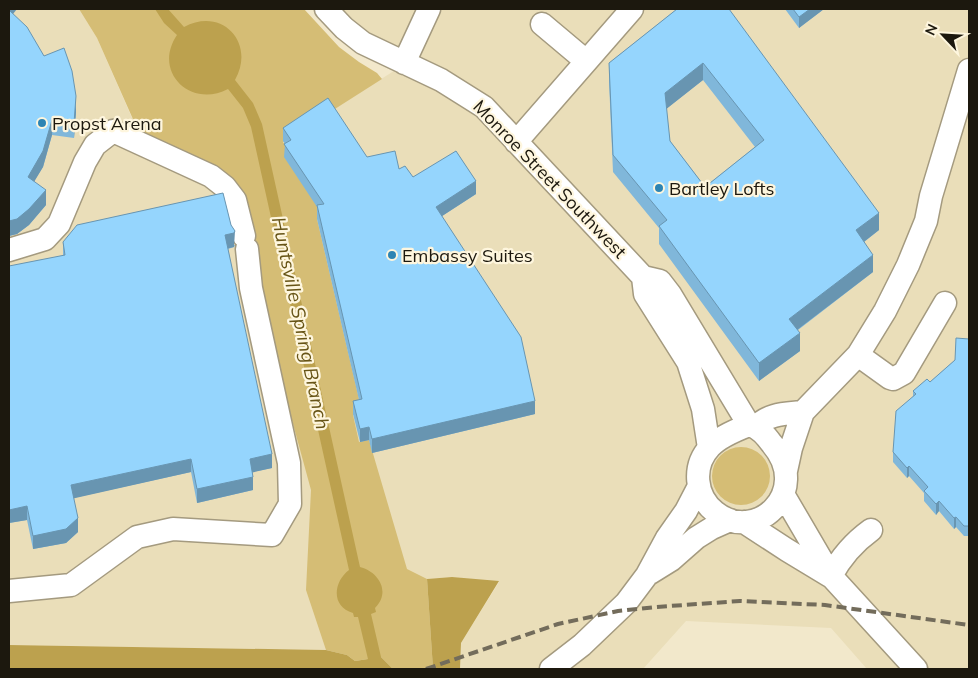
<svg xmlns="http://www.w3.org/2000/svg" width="978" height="678" font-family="Mulish,sans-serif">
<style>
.built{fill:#eadeb9}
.green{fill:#d5bd75}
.water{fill:#bca14e}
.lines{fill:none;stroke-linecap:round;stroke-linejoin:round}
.minor-casing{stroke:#a49a7f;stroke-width:25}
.minor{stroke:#fff;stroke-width:22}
.rail{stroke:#736c5b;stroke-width:4;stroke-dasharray:10 5;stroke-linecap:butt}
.wall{fill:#80b7da;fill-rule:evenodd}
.shaded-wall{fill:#6895b1}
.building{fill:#95d5fd;stroke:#6895b1;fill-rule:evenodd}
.poi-dot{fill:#2d84b3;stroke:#fef6de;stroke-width:2}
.labels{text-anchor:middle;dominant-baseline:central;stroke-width:4.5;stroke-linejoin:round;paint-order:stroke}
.poi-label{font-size:18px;fill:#1c180e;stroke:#fef6de;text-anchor:start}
.street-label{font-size:18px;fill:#1c180e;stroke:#fef6de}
.water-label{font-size:19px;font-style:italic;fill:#675416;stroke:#fef6de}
</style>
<rect width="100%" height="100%" fill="#f2e8cb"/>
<!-- built -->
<path class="built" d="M9,9h70l18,29 35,80 176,75 -25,-52 114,-72 -71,-60h643v660h-102l-36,-41 -145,-7 -43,48h-183l1,-26 38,-61 -47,-5 -25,2 6,90h-40l-12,-12 -34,-2 -21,-5 -317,-5z"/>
<!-- green -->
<path class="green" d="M79,9h225l35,38 20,15 18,11 5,6 -99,63 8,11 30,31 -4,35 45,193 -9,3 6,27 10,-2 38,129 20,10 6,90h-40l-12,-12 -26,4 -8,-6 -21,-5 -20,-60 5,-100 -46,-169 -36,-141 -89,-45 -43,-97z
M712 476a29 29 0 1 1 58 0a29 29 0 1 1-58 0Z"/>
<!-- water -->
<path class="water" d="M155,9h13l16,18c38,-21 72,16 51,53l18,23 9,21 98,443c19,5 31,25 15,41l1,4 -5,2 10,43 12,12h-384v-24l317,5 21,5 8,6 13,-2 -10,-42h-4l-1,-4c-22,-6 -20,-31 -4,-43l-98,-443 -8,-19 -15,-19c-37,20 -76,-17 -51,-54l-13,-12z
M452,577l47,4 -38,62 -1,26h-27l-6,-90z"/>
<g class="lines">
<defs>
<path id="minor" d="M326,9l18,19 19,15 78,37 43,27 159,170 17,4 10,13 79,131
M542,24l44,37
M404,63l25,-54
M516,142l116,-133
M9,250l36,-11 14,-15 26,-62 10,-17 18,-14 98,45 14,11 10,13 9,36
M643,277l2,17 43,68 15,47 6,39
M858,355l32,23 3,1 11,-6 41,-70
M749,425c11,3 17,11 23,19 41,48 -17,101 -57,68 -20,-16 -23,-46 -5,-65 9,-10 26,-17 39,-22z
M756,427c13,-14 29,-13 47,-15
M786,471l5,-23 12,-36 55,-57 27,-44 23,-46 18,-44 5,-25 38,-126
M783,494l48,82 85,93
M744,522l43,28 43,26
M650,573l21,-13 25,-22 16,-10 18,-8
M831,576c10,-19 22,-33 40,-46
M9,591l62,-6 66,-48 36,-8 99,6 18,-31 -1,-41 -38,-175 -4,-39
M551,669l31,-24 44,-42 21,-28 20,-37 19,-27 13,-25"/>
</defs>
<!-- minor casing -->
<use href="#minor" class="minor-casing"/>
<!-- minor -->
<use href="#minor" class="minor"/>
<!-- rail -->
<path class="rail" d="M426,669l132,-45 60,-13 38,-4 84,-6 85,4 144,20"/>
</g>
<!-- wall -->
<path class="wall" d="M9,9l4,5 63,98 -2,26 -22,-3 -9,32 -9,14 12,24 -17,20 -12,9 -8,2z
M677,9l202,221 -15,12 9,30 -75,58 2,21 -41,30 -100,-137v-16l-46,-56 -4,-91v-18zM703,80l52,67 -50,40 -35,-46 -4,-32z
M785,9h39l-25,19z
M283,128l116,41 14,8 63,17 -34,22 93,198 -163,39 -3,-13 -9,2 -7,-28v-13l6,-1 -42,-181v-12l-33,-50 1,-13 -2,-3z
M63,242l172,3 -1,2 -6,2 44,219 -19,4v18l-56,13 -6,-31 -118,26 5,34 -12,11 -33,6 -6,-29 -18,3 54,-268z
M969,339v197h-5l-8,-9 -2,2 -15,-18 -3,4 -12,-14v-8l-15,-17 -2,2 -14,-16v-10l20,-56v-5l17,-9 25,-22z"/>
<!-- shaded-wall -->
<path class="shaded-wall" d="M9,9h8l-8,10z
M810,9h14l-25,19v-11z
M703,63v17l-38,30v-17z
M76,96v16l-2,26v-15z
M52,120v15l-9,32 -15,25v-15z
M476,181v13l-40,26v-13z
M46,190v15l-17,20 -12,9 -8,2v-15z
M879,213v17l-23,18v-18z
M235,231l-1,16 -9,2v-14z
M873,255v17l-84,64v-17z
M800,333v18l-41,30v-18z
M535,401v13l-163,39v-14z
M369,427v13l-9,2v-13z
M272,454v14l-22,5v-14z
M191,459v13l-120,27v-14z
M909,466v10l-2,2v-10z
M253,477v13l-56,13v-14z
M939,501v10l-3,4v-11z
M27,506v14l-18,3v-13z
M956,517v10l-2,2v-11z
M78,518v14l-12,11 -33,6v-13z"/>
<!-- building -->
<path class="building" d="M677,9h52l150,204 -23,17 17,25 -84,64 11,14 -41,30 -100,-137 8,-6 -54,-65 -4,-92zM703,63l61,77 -59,47 -35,-46 -5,-48z
M793,9h17l-11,8z
M9,10l18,17 17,29 20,-8 8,23 4,25 -2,27 -22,-3 -9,31 -15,26 18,13 -17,19 -12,10 -8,2z
M328,98l39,59 28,-6 4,18 6,-3 8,11 43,-26 20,30 -40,26 85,130 14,64 -163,38 -3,-12 -9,2 -7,-28 9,-2 -45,-194 7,-1 -40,-60 7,-4 -8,-12z
M223,193l8,32 4,6 -1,2 -9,2 47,219 -22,5 3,18 -56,12 -6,-30 -120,26 7,33 -12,11 -33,7 -6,-30 -18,4v-244l56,-11 -2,-13 14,-17z
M956,338l13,1v187h-5l-8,-9 -2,1 -15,-17 -3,3 -12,-13 4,-4 -19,-21 -2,2 -14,-16 3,-41 20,-17 -3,-3 14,-12 3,3 25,-22z"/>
<!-- markers -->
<g class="poi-dot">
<circle cx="42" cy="123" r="5"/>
<circle cx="659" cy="188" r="5"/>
<circle cx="392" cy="255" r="5"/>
</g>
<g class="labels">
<!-- poi labels -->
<g class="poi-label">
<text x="52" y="123">Propst Arena</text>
<text x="669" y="188">Bartley Lofts</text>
<text x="402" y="255">Embassy Suites</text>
</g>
<!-- street labels -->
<g class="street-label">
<text transform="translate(550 179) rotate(46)">Monroe Street Southwest</text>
</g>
<!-- water labels -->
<g class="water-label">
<text transform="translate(301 323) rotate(78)">Huntsville Spring Branch</text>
</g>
</g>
<!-- border -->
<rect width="978" height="678" fill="none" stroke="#1c180e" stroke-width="20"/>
<!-- north arrow -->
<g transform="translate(943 35) rotate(295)" stroke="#fef6de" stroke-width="4" paint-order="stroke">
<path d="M0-4L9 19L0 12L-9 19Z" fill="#1c180e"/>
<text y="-8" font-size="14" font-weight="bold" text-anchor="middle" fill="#1c180e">N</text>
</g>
</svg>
